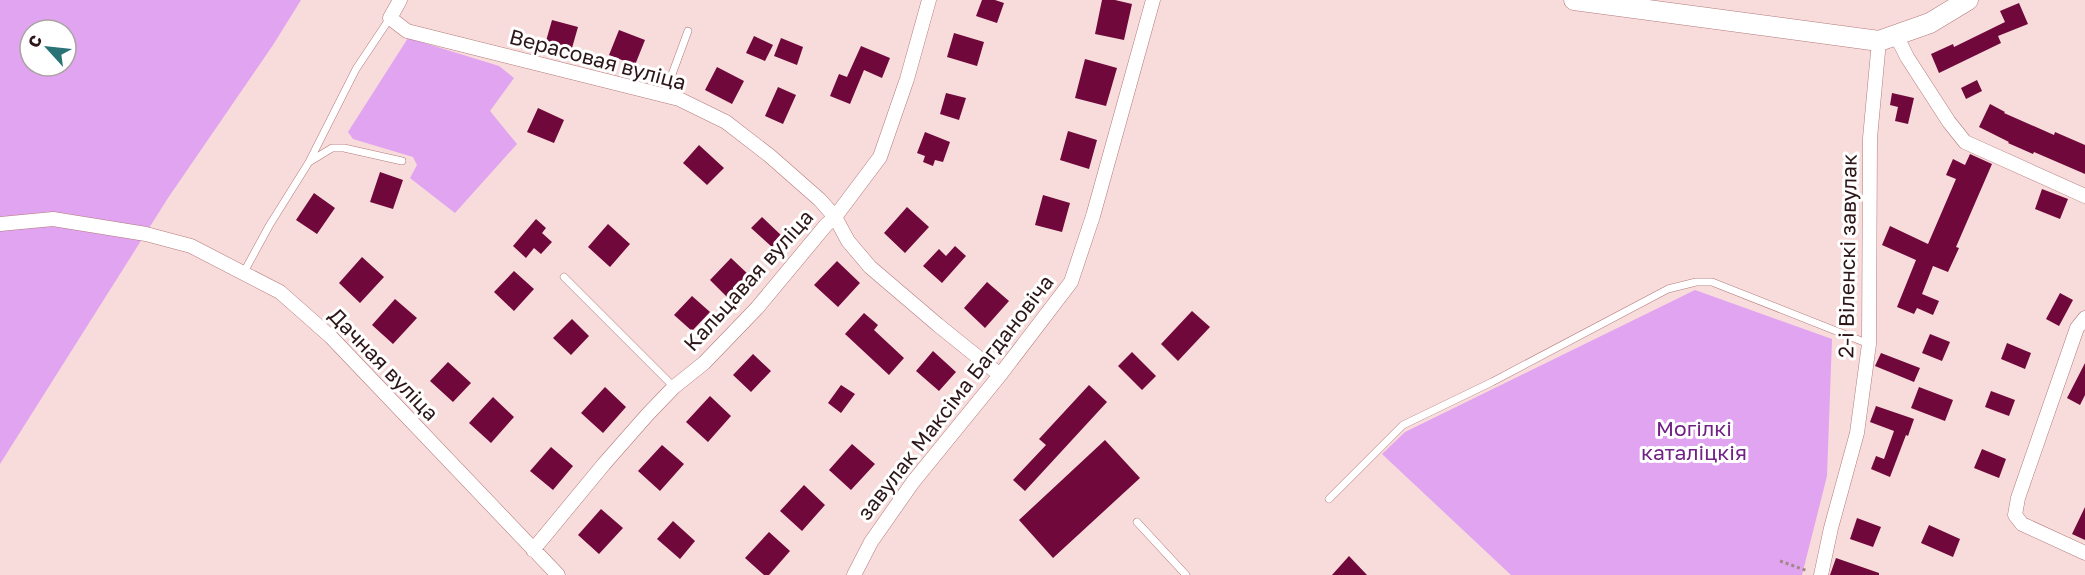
<svg xmlns="http://www.w3.org/2000/svg" width="2085" height="575" font-family="'Golos Text',sans-serif">
<style>
.green{fill:#e0a4f1;fill-rule:evenodd}
.building{fill:#70083b}
.lines{fill:none;stroke-linecap:round;stroke-linejoin:round}
.lane-casing{stroke:#b5797a;stroke-width:8}
.street-casing{stroke:#b5797a;stroke-width:15}
.secondary-casing{stroke:#b5797a;stroke-width:21}
.path{stroke:#a18887;stroke-width:3;stroke-dasharray:3 3;stroke-linecap:butt}
.lane{stroke:#fff;stroke-width:7}
.street{stroke:#fff;stroke-width:14}
.secondary{stroke:#fff;stroke-width:20}
.labels{text-anchor:middle;dominant-baseline:central;stroke-width:6;stroke-linejoin:round;paint-order:stroke}
.street-label{font-size:21px;fill:#2d1617;stroke:#fff}
.park-label{font-size:21px;fill:#722187;stroke:#fff}
</style>
<rect width="100%" height="100%" fill="#f7dcdb"/>
<!-- green -->
<path class="green" d="M0,0h301l-28,45 -105,153 -168,266zM30,30h36v36h-36z
M408,38l91,28 15,12 -24,33 27,33 -62,69 -45,-35 7,-13 -4,-8 -60,-18 -5,-7z
M1695,290l137,49 -5,137 -25,99h-291l-129,-121 23,-22z"/>
<!-- building -->
<path class="building" d="M982,0h13l9,3 -7,20 -21,-7z
M1102,0h13l17,4 -8,36 -29,-6z
M2019,3l9,21 -30,12 3,7 -62,30 -8,-19 22,-10 1,3 51,-25 -5,-11z
M552,20l26,7 -6,21 -26,-7z
M619,30l26,10 -10,25 -26,-10z
M954,33l30,9 -7,24 -30,-9z
M754,36l19,9 -8,16 -19,-8z
M781,38l22,9 -6,18 -23,-9z
M861,46l29,12 -8,20 -18,-8 -14,34 -20,-8 9,-22 8,3z
M1085,59l32,9 -11,38 -31,-8z
M717,67l27,14 -12,23 -27,-14z
M1977,80l5,11 -16,8 -5,-11z
M778,87l18,8 -13,29 -18,-8z
M946,93l20,5 -7,22 -19,-6z
M1892,93l22,5 -6,26 -13,-3 3,-14 -8,-2z
M1990,104l15,8 -1,1 50,22 1,-3 30,13v29l-51,-22 -1,2 -25,-11 1,-1 -30,-15z
M538,108l26,12 -10,23 -27,-11z
M1068,131l29,9 -8,29 -29,-9z
M925,132l25,10 -7,20 -8,-2 -2,6 -10,-4 2,-6 -8,-3z
M699,145l25,23 -17,17 -24,-22z
M1970,154l22,10 -36,83 3,1 -11,24 -15,-6 -11,28 17,7 -6,14 -16,-7 -3,6 -17,-7 19,-47 -34,-15 8,-19 38,18 28,-65 -10,-4 7,-16 12,6z
M380,172l23,8 -10,29 -23,-7z
M2042,189l26,10 -8,20 -25,-10z
M314,193l21,15 -18,26 -21,-14z
M1043,195l27,8 -8,29 -27,-7z
M907,207l22,20 -24,26 -21,-20z
M762,217l20,19 -10,11 -21,-19z
M536,219l10,9 -4,5 10,9 -11,12 -7,-6 -8,10 -13,-12z
M608,224l22,20 -20,23 -22,-20z
M955,246l11,10 -24,27 -19,-17 16,-17 7,7z
M362,257l22,20 -24,26 -21,-20z
M731,258l19,18 -21,23 -19,-19z
M837,261l23,22 -22,24 -24,-22z
M514,271l20,18 -20,22 -20,-19z
M987,282l22,19 -24,27 -21,-20z
M2060,293l13,7 -14,26 -13,-7z
M692,296l18,16 -18,19 -18,-16z
M395,299l22,19 -24,26 -21,-19z
M1192,311l18,16 -32,34 -17,-17z
M864,313l14,12 -4,5 30,28 -15,17 -44,-41z
M572,319l17,17 -18,19 -18,-17z
M1930,334l20,8 -8,19 -20,-8z
M2007,343l24,10 -6,16 -24,-10z
M933,351l23,21 -17,19 -23,-20z
M1132,352l24,24 -14,14 -24,-24z
M1881,353l39,15 -6,14 -39,-16z
M753,354l18,17 -20,21 -18,-17z
M448,362l23,21 -18,19 -23,-21z
M2085,363v32l-5,10 -13,-7z
M841,385l14,9 -14,19 -13,-10z
M1089,385l18,17 -82,89 -12,-11 33,-35 -7,-6z
M605,387l21,20 -23,26 -22,-20z
M1919,387l34,13 -8,21 -34,-13z
M1991,391l24,9 -6,16 -24,-9z
M710,396l21,20 -23,26 -22,-20z
M493,397l21,20 -23,26 -22,-20z
M1876,406l38,13 -6,17 -2,-1 -16,42 -19,-8 5,-13 8,3 10,-28 -24,-9z
M1105,440l35,38 -87,80 -34,-38z
M852,444l23,20 -24,26 -22,-20z
M662,445l22,19 -24,27 -22,-20z
M551,447l22,19 -20,24 -23,-19z
M1982,449l24,10 -7,19 -25,-10z
M804,485l21,20 -23,26 -22,-20z
M2085,507v33l-13,-6z
M601,509l22,19 -24,26 -21,-19z
M1857,518l24,9 -8,20 -23,-8z
M673,521l22,20 -15,18 -23,-20z
M1929,525l31,14 -7,18 -32,-14z
M769,532l21,19 -21,24h-5l-19,-17z
M1349,556l18,19h-35z
M1836,558l43,15v2h-49z"/>
<g class="lines">
<defs>
<path id="lane" d="M664,96l24,-65
M310,160l46,-91 34,-51
M244,272l25,-46 40,-64 23,-14h12l58,13
M564,277l110,110
M1329,499l74,-74 89,-43 176,-93 28,-7h16l157,62
M1137,522l49,53"/>
<path id="street" d="M400,0l-10,18 17,13 272,68 47,23 44,34 50,44 15,17 13,24 22,26 68,58 62,50
M1896,35l11,22 42,65 16,20 120,54
M0,224l53,-5 93,15 45,12 89,46 51,45 227,238
M2085,318l-8,10 -59,170 -3,17 7,9 63,29
M533,550l71,-86 44,-50 26,-27 30,-24 53,-55 69,-83 9,-8 45,-60 27,-78 22,-79
M854,575l17,-33 42,-60 87,-107 71,-93 22,-66 60,-216
M1821,575l10,-47 26,-95 12,-89 1,-206 9,-97"/>
<path id="secondary" d="M1574,0l305,41 51,-18 38,-23"/>
</defs>
<!-- lane casing -->
<use href="#lane" class="lane-casing"/>
<!-- street casing -->
<use href="#street" class="street-casing"/>
<!-- secondary casing -->
<use href="#secondary" class="secondary-casing"/>
<!-- path -->
<path class="path" d="M1780,561l28,10"/>
<!-- lane -->
<use href="#lane" class="lane"/>
<!-- street -->
<use href="#street" class="street"/>
<!-- secondary -->
<use href="#secondary" class="secondary"/>
</g>
<g class="labels">
<!-- street labels -->
<g class="street-label">
<text transform="translate(598 59) rotate(15)">Верасовая вуліца</text>
<text transform="translate(1847 256) rotate(-89)">2-і Віленскі завулак</text>
<text transform="translate(748 280) rotate(-48)">Кальцавая вуліца</text>
<text transform="translate(384 364) rotate(46)">Дачная вуліца</text>
<text transform="translate(955 397) rotate(-52)">завулак Максіма Багдановіча</text>
</g>
<!-- park labels -->
<g class="park-label">
<text x="1694" y="428">Могілкі<tspan x="1694" dy="24">каталіцкія</tspan></text>
</g>
</g>
<!-- north arrow -->
<g transform="translate(48 48) rotate(297)"><circle r="28" fill="#ffffff" stroke="#aba2a2" stroke-width="1.5"/>
<path d="M0-4.5L10 22L0 15L-10 22Z" fill="#297376"/>
<text y="-9" font-size="16" font-weight="bold" text-anchor="middle" fill="#2d1617">С</text>
</g>
</svg>
